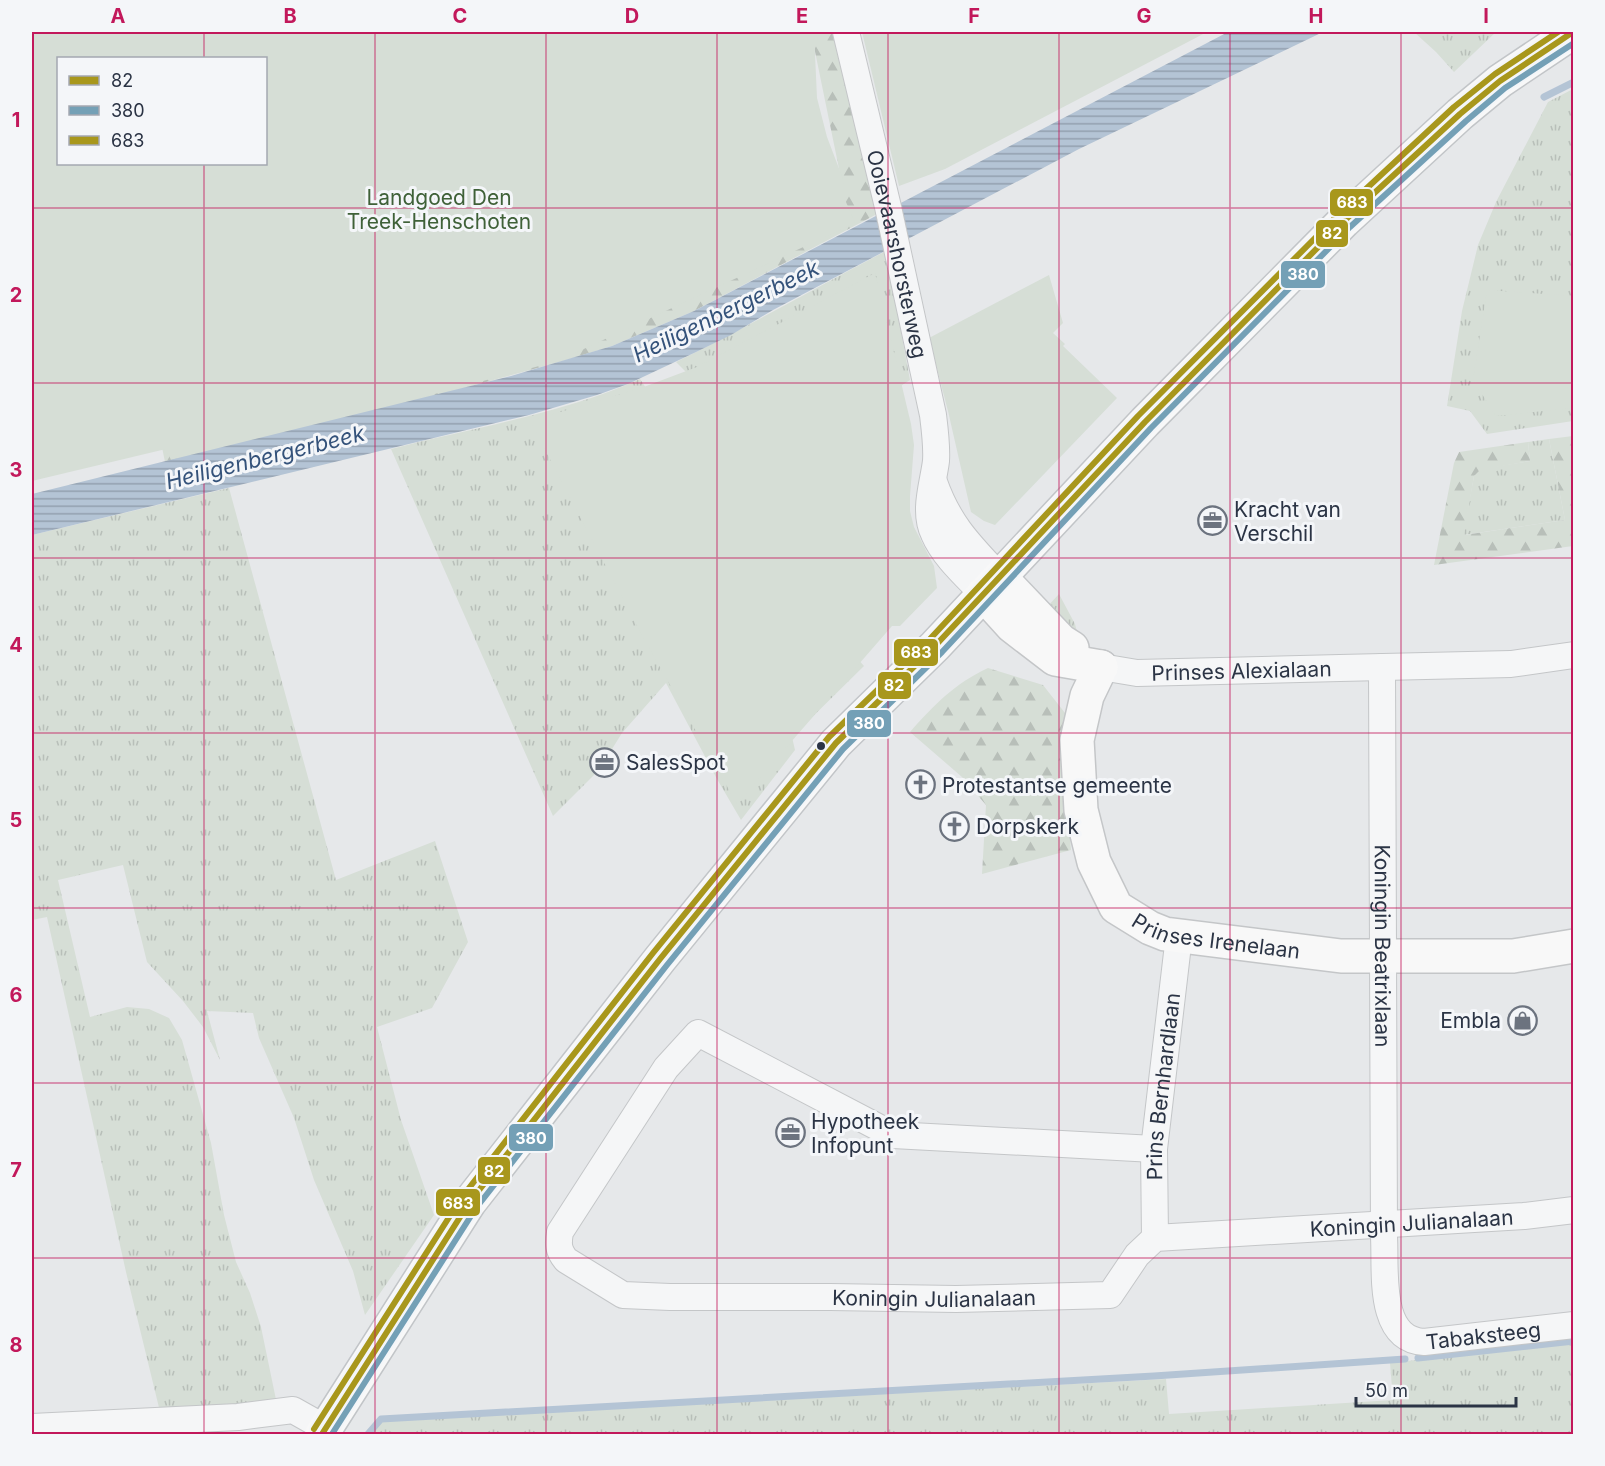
<svg xmlns="http://www.w3.org/2000/svg" width="1605" height="1466" font-family="Inter,sans-serif">
<style>
.grass{fill:url(#grass-tufts)}
.forest{fill:url(#forest-firs)}
.park{fill:#d6ded6;fill-rule:evenodd}
.water{fill:url(#water-rules)}
.lines{fill:none;stroke-linecap:round;stroke-linejoin:round}
.stream{stroke:#b4c4d5;stroke-width:7}
.street-casing{stroke:#c4c6c8;stroke-width:28}
.secondary-casing{stroke:#c4c6c8;stroke-width:36}
.primary-casing{stroke:#c2c5c8;stroke-width:36}
.street{stroke:#f5f6f7;stroke-width:26}
.secondary{stroke:#f8f8f8;stroke-width:33}
.primary{stroke:#f8f8f8;stroke-width:33}
.bus-1-casing{stroke:#f4f6f9;stroke-width:10}
.bus-2-casing{stroke:#f4f6f9;stroke-width:10}
.bus-3-casing{stroke:#f4f6f9;stroke-width:10}
.bus-1{stroke:#a8971c;stroke-width:6}
.bus-2{stroke:#74a0b6;stroke-width:6}
.bus-3{stroke:#a8971c;stroke-width:6}
.grid{fill:none;stroke:#c2185b;stroke-width:1.5;stroke-opacity:0.55}
.bus-dot{fill:#2b3445;stroke:#f4f6f9;stroke-width:2}
.labels{text-anchor:middle;dominant-baseline:central;stroke-width:6;stroke-linejoin:round;paint-order:stroke}
.park-label{font-size:21px;fill:#3f6138;stroke:#f4f6f9}
.street-label{font-size:21px;fill:#2b3445;stroke:#f4f6f9}
.poi-label{font-size:21px;fill:#2b3445;stroke:#f4f6f9;text-anchor:start}
.water-label{font-size:22px;font-style:italic;fill:#34527a;stroke:#f4f6f9}
.line-badge{stroke:#f4f6f9;stroke-width:2}
.badge-label{font-size:16px;text-anchor:middle;font-weight:bold;fill:#fff}
.neatline{fill:none;stroke:#c2185b;stroke-width:2}
.grid-label{font-size:20px;text-anchor:middle;font-weight:bold;fill:#c2185b}
</style>
<defs>
<pattern id="grass-tufts" width="24" height="20" patternUnits="userSpaceOnUse" patternTransform="scale(1.5)"><rect width="24" height="20" fill="#d6ded6"/><path d="M3 7l-1-3M5 7V3M7 7l1-3M15 17l-1-3M17 17v-4M19 17l1-3" fill="none" stroke="#b8bfb9"/></pattern>
<pattern id="forest-firs" width="22" height="20" patternUnits="userSpaceOnUse" patternTransform="scale(1.5)"><rect width="22" height="20" fill="#d6ded6"/><path d="M5 1l3.5 6h-7zM16 11l3.5 6h-7z" fill="#b8bfb9"/></pattern>
<pattern id="water-rules" width="6" height="5" patternUnits="userSpaceOnUse" patternTransform="scale(1.5)"><rect width="6" height="5" fill="#b4c4d5"/><path d="M0 2.5h6" fill="none" stroke="#93a0af"/></pattern>
</defs>
<rect width="100%" height="100%" fill="#e6e8ea"/>
<!-- grass -->
<path class="grass" d="M1414,32h82l-42,40 -18,-20z
M1573,89v332l-86,13 -17,-23 -23,-5 15,-95 16,-66 18,-43 52,-100z
M886,251l24,129 -79,50h-87l-68,-68c71,-35 139,-74 210,-111z
M640,379l119,179 16,8 89,100 -72,71 3,13 -54,70 -24,-41 -51,-96 -44,50 -23,37 -46,46 -162,-367c80,-21 174,-36 249,-70z
M1549,439l16,81 -102,15 11,-59 6,-7 50,-8 -2,-19z
M229,488l107,392 99,-39 33,101 -36,66 -55,19 24,93 33,95 -69,100 -12,-44 -39,-91 -20,-62 -35,-80 -6,-25 -46,-2 13,49 -17,-33 -20,-26 -36,-39 -24,-97 -65,15 32,137 37,-10 22,2 20,9 13,22 29,103 13,72 12,47 14,31 11,34 19,92 -118,1 -36,-148 -79,-355 -15,3v-385z
M1059,594l16,30 5,20 -34,-36z
M1573,1342v92h-1199l1,-13 791,-42 3,35 224,-14 -3,-37z"/>
<!-- forest -->
<path class="forest" d="M811,32h21l45,182 -183,97 -82,35 -49,15 -132,36 -266,65 -61,-298 741,34z
M1573,436v110l-139,19 20,-102 5,-11 69,-10 2,19 -50,9 -6,6 -10,59 101,-15 -16,-81z
M988,668l55,17 22,28 -1,48 7,89 -89,24 4,-69 -24,-28 -52,-45c25,-28 44,-48 78,-64z"/>
<!-- park -->
<path class="park" d="M32,32h782l3,66 10,39 16,42 3,23 9,21 -297,138 -217,58 -170,41 -5,-11 -134,32zM58,58h208v106h-208z
M862,32h345l-262,137 -46,17z
M875,273l36,151 3,21 -4,51v15l4,16 20,39 3,22 -37,38h-8l-155,178 -94,-167 -113,-216 111,-33 56,-21z
M1049,275l14,48 -10,10 12,11 -2,2 54,52 -122,127 -11,-4 -13,-9 -23,-101 -19,-73z
M1487,290l86,6v112l-77,8 -23,-36z"/>
<!-- water -->
<path class="water" d="M1228,32h95l-244,117 -306,161 -42,25 -37,18 -66,31 -31,11 -68,20 -497,120v-41l479,-118 101,-30 82,-35z"/>
<g class="lines">
<!-- stream -->
<path class="stream" d="M1544,97l30,-15
M1418,1358l156,-17
M368,1434l13,-15 773,-43 251,-17"/>
<defs>
<g id="street">
<path id="s1" d="M846,32l42,175 45,208c2,16 4,31 3,46 -3,24 -13,50 -2,73 10,23 32,42 49,60"/>
<path d="M934,482c15,43 36,63 66,95"/>
<path id="s2" d="M1101,667l36,6 203,-5 171,-4 63,-9"/>
<path id="s3" d="M1382,667l2,570c2,34 -7,102 40,105l150,-17"/>
<path id="s4" d="M1154,1149l-261,-14 -195,-102 -32,35 -106,164c-2,12 -2,18 6,28l57,35 47,2h160l126,2 154,-4 27,-40 18,-17 369,-22 50,-6"/>
<path id="s5" d="M1155,1238l-1,-89 25,-213"/>
<path d="M32,1427l206,-10 55,-7 32,18"/>
</g>
<g id="secondary">
<path d="M1000,577l61,64 11,7"/>
<path d="M983,594l29,32 43,33 46,8"/>
<path id="s6" d="M1101,667l-14,29 -10,44 4,70 13,52 22,45 34,21 15,6 176,22h172l61,-10"/>
</g>
<path id="primary" d="M322,1434l147,-231 191,-244 176,-216 99,-97 210,-224 199,-201 116,-107 40,-33 73,-49"/>
</defs>
<!-- street casing -->
<use href="#street" class="street-casing"/>
<!-- secondary casing -->
<use href="#secondary" class="secondary-casing"/>
<!-- primary casing -->
<use href="#primary" class="primary-casing"/>
<!-- street -->
<use href="#street" class="street"/>
<!-- secondary -->
<use href="#secondary" class="secondary"/>
<!-- primary -->
<use href="#primary" class="primary"/>
<defs>
<path id="bus-1" d="M322,1434l147,-231 191,-244 176,-216 99,-97 210,-224 199,-201 116,-107 40,-33 73,-49"/>
<path id="bus-2" d="M332,1434l144,-226 191,-243 176,-216 99,-97 209,-224 199,-201 116,-106 39,-33 69,-45"/>
<path id="bus-3" d="M314,1429l148,-232 191,-244 176,-216 100,-97 209,-224 200,-201 116,-108 41,-33 63,-42"/>
</defs>
<!-- bus-1 casing -->
<use href="#bus-1" class="bus-1-casing"/>
<!-- bus-2 casing -->
<use href="#bus-2" class="bus-2-casing"/>
<!-- bus-3 casing -->
<use href="#bus-3" class="bus-3-casing"/>
<!-- bus-1 -->
<use href="#bus-1" class="bus-1"/>
<!-- bus-2 -->
<use href="#bus-2" class="bus-2"/>
<!-- bus-3 -->
<use href="#bus-3" class="bus-3"/>
</g>
<!-- grid -->
<path class="grid" d="M204,32v26M375,32v1402M546,32v1402M717,32v1402M888,32v1402M1059,32v1402M1230,32v1402M1401,32v1402M204,164v1270M32,208h1542M32,383h1542M32,558h1542M32,733h1542M32,908h1542M32,1083h1542M32,1258h1542"/>
<!-- icons -->
<defs>
<symbol id="office-ring" viewBox="-11 -11 22 22"><circle r="9.5" fill="#f4f6f9" stroke="#6c737f" stroke-width="1.5"/><path d="M-6-3h4V-5.5h4V-3h4V5H-6ZM-1-4.5V-3h2v-1.5ZM-6 0V1H6V0Z" fill="#6c737f"/></symbol>
<symbol id="church-ring" viewBox="-11 -11 22 22"><circle r="9.5" fill="#f4f6f9" stroke="#6c737f" stroke-width="1.5"/><path d="M-1.2-6h2.4v3.5h3.3v2.4h-3.3V6h-2.4V-.1h-3.3v-2.4h3.3Z" fill="#6c737f"/></symbol>
<symbol id="shop-ring" viewBox="-11 -11 22 22"><circle r="9.5" fill="#f4f6f9" stroke="#6c737f" stroke-width="1.5"/><path d="M-5-2.5h2.3a2.7 3.5 0 0 1 5.4 0H5L5.5 6h-11ZM-1.5-2.5h3a1.5 2.3 0 0 0-3 0Z" fill="#6c737f"/></symbol>
</defs>
<g fill-rule="evenodd">
<use href="#office-ring" x="1196" y="504" width="33" height="33"/>
<use href="#office-ring" x="588" y="746" width="33" height="33"/>
<use href="#church-ring" x="904" y="768" width="33" height="33"/>
<use href="#church-ring" x="938" y="810" width="33" height="33"/>
<use href="#shop-ring" x="1506" y="1004" width="33" height="33"/>
<use href="#office-ring" x="774" y="1116" width="33" height="33"/>
</g>
<!-- markers -->
<circle class="bus-dot" cx="821" cy="746" r="5"/>
<g class="labels">
<!-- park labels -->
<g class="park-label">
<text x="439" y="197">Landgoed Den<tspan x="439" dy="24">Treek-Henschoten</tspan></text>
</g>
<!-- street labels -->
<g class="street-label">
<text stroke="none"><textPath href="#s1" startOffset="228">Ooievaarshorsterweg</textPath></text>
<text stroke="none"><textPath href="#s2" startOffset="141">Prinses Alexialaan</textPath></text>
<text stroke="none"><textPath href="#s6" startOffset="358">Prinses Irenelaan</textPath></text>
<text stroke="none"><textPath href="#s3" startOffset="279">Koningin Beatrixlaan</textPath></text>
<text stroke="none"><textPath href="#s5" startOffset="152">Prins Bernhardlaan</textPath></text>
<text stroke="none"><textPath href="#s4" startOffset="1638">Koningin Julianalaan</textPath></text>
<text stroke="none"><textPath href="#s4" startOffset="1132">Koningin Julianalaan</textPath></text>
<text stroke="none"><textPath href="#s3" startOffset="754">Tabaksteeg</textPath></text>
</g>
<!-- poi labels -->
<g class="poi-label">
<text x="1234" y="509">Kracht van<tspan x="1234" dy="24">Verschil</tspan></text>
<text x="626" y="762">SalesSpot</text>
<text x="942" y="785">Protestantse gemeente</text>
<text x="976" y="826">Dorpskerk</text>
<text x="1501" y="1020" text-anchor="end">Embla</text>
<text x="811" y="1121">Hypotheek<tspan x="811" dy="24">Infopunt</tspan></text>
</g>
<!-- water labels -->
<g class="water-label">
<text transform="translate(726 311) rotate(-26)">Heiligenbergerbeek</text>
<text transform="translate(265 457) rotate(-14)">Heiligenbergerbeek</text>
</g>
</g>
<g class="line-badge">
<rect x="1329" y="188" width="45" height="29" rx="6" fill="#a8971c"/>
<rect x="1315" y="219" width="34" height="29" rx="6" fill="#a8971c"/>
<rect x="1280" y="260" width="46" height="29" rx="6" fill="#74a0b6"/>
<rect x="893" y="638" width="46" height="29" rx="6" fill="#a8971c"/>
<rect x="877" y="671" width="35" height="29" rx="6" fill="#a8971c"/>
<rect x="846" y="709" width="46" height="29" rx="6" fill="#74a0b6"/>
<rect x="508" y="1123" width="46" height="29" rx="6" fill="#74a0b6"/>
<rect x="477" y="1156" width="34" height="29" rx="6" fill="#a8971c"/>
<rect x="435" y="1188" width="46" height="29" rx="6" fill="#a8971c"/>
</g>
<g class="badge-label">
<text x="1352" y="208">683</text>
<text x="1332" y="239">82</text>
<text x="1303" y="280">380</text>
<text x="916" y="658">683</text>
<text x="894" y="691">82</text>
<text x="869" y="729">380</text>
<text x="531" y="1144">380</text>
<text x="494" y="1177">82</text>
<text x="458" y="1209">683</text>
</g>
<!-- border -->
<rect width="1605" height="1466" fill="none" stroke="#f4f6f9" stroke-width="66"/>
<!-- legend -->
<rect x="57" y="57" width="210" height="108" fill="#f4f6f9" stroke="#a4a8b1" stroke-width="1.5"/>
<rect x="69" y="76" width="30" height="9" fill="#a8971c" stroke="#a4a8b1" stroke-width="1.5"/>
<text x="111" y="87" font-size="18" fill="#2b3445">82</text>
<rect x="69" y="106" width="30" height="9" fill="#74a0b6" stroke="#a4a8b1" stroke-width="1.5"/>
<text x="111" y="117" font-size="18" fill="#2b3445">380</text>
<rect x="69" y="136" width="30" height="9" fill="#a8971c" stroke="#a4a8b1" stroke-width="1.5"/>
<text x="111" y="147" font-size="18" fill="#2b3445">683</text>
<!-- scale -->
<path d="M1356 1397v9h160v-9" fill="none" stroke="#2b3445" stroke-width="3"/>
<text x="1365" y="1397" font-size="18" fill="#2b3445" stroke="#f4f6f9" stroke-width="4.5" paint-order="stroke">50 m</text>
<rect x="33" y="33" width="1539" height="1400" class="neatline"/>
<g class="grid-label">
<text x="118" y="23">A</text>
<text x="290" y="23">B</text>
<text x="460" y="23">C</text>
<text x="632" y="23">D</text>
<text x="802" y="23">E</text>
<text x="974" y="23">F</text>
<text x="1144" y="23">G</text>
<text x="1316" y="23">H</text>
<text x="1486" y="23">I</text>
<text x="16" y="127">1</text>
<text x="16" y="302">2</text>
<text x="16" y="477">3</text>
<text x="16" y="652">4</text>
<text x="16" y="827">5</text>
<text x="16" y="1002">6</text>
<text x="16" y="1177">7</text>
<text x="16" y="1352">8</text>
</g>
</svg>
